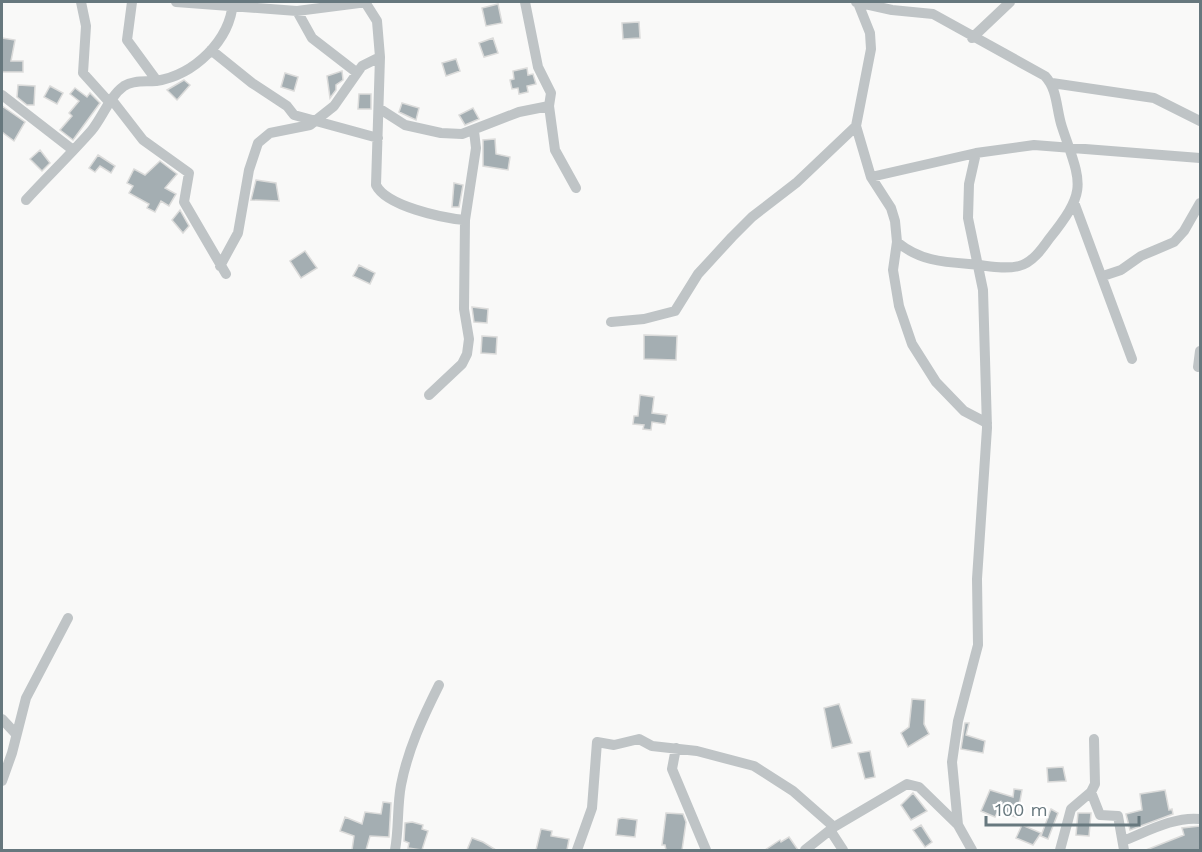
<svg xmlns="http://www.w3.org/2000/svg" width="1202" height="852" font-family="'Work Sans',sans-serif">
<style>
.building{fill:#a4aeb2;stroke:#dbdbda;stroke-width:1.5}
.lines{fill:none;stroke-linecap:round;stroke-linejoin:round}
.street{stroke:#bfc4c6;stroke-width:10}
</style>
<rect width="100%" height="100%" fill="#f9f9f8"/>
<!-- building -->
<path class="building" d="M498,4l4,19 -16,3 -4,-18z
M639,22l1,16 -17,1 -1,-16z
M2,38l13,2 -4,21h12v11h-21z
M493,38l5,15 -14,4 -5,-14z
M456,59l4,12 -14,5 -4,-13z
M527,68l1,7 5,-1 3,10 -9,2 1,6 -9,2 -1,-6 -6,1 -2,-9 4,-1 -1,-8z
M342,71l1,9 -7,5v5l-6,8 -3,-22z
M285,73l13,4 -4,14 -13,-4z
M184,80l6,5 -13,15 -10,-10z
M18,85l17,1 -1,19h-7l-10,-8z
M50,86l13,7 -6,11 -13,-7z
M75,88l12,9 3,-4 10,10 -27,37 -13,-10 12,-14 -3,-3 10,-12 -9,-7z
M359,94h12v15h-13z
M402,103l17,5 -3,12 -17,-8z
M2,106l23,16 -11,19 -12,-9z
M473,108l6,11 -14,6 -6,-10z
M495,139l1,15 14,3 -2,13 -25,-4v-26z
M40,150l10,13 -8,8 -12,-12z
M98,155l17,11 -4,7 -11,-7 -5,6 -6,-4z
M160,161l17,13 -12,14 11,6 -7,12 -8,-5 -6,11 -8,-4 2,-4 -20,-11 4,-7 -6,-3 7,-14 11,6z
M256,180l20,3 3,18 -28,-1z
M454,183l9,2 -4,22h-7z
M180,210l9,16 -6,7 -11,-13z
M305,251l12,17 -16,10 -11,-17z
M359,265l16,8 -5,11 -17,-8z
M472,307l16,2 -1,14 -13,-1z
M644,335l33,1 -1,24 -32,-1z
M482,336l15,1 -1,17 -15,-1z
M640,395l14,2 -2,16 15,2 -2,9 -13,-2 -1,8 -8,-1 1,-4 -11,-1 1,-8h4z
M912,699l13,1 -1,24 5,10 -21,13 -7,-14 8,-6z
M839,704l13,39 -20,5 -8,-40z
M965,723h4l-3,12 19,6 -2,12 -22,-4z
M870,751l5,26 -10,2 -7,-26z
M1063,767l3,14 -18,1 -1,-14z
M1014,789l8,1 -5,27 -20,-4 -2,4 -14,-6 9,-21 23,7z
M1165,790l4,20 3,-1 1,5 -43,16 -4,-16 16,-4 -2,-16z
M913,793l14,18 -16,9 -10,-15z
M383,802l8,1 -2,34 -19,-1 -4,14h-14l2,-14 -14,-5 5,-14 17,7 3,-12 16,2z
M1051,809l7,4 -10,26 -7,-3z
M666,813l17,1 3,8 -4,28h-16l-1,-5h-3z
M1078,813h13l-2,23 -13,-1z
M622,818l15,2 -2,17 -19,-2 2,-16z
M412,822l11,3 -1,4 6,2 -6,19 -14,-2 1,-5 -5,-2 1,-18z
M921,825l11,17 -7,5 -12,-17z
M1022,825l19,8 -8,12 -17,-7z
M1200,826v24h-54l38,-15 -2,-7z
M541,829l11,2 -1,5 18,3 -2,11h-31z
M789,837l9,13h-33l15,-10 1,2z
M472,838l11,4 13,8h-29z"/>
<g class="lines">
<!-- street -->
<path class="street" d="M81,2l5,24 -3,47 27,30
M132,2l-5,38 30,41
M176,2l121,9 70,-9
M365,2l12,19 3,36 -4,128c10,21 66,33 89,35
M525,2l13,65 13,26 -2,13 6,44 21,38
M856,2l36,8 41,4 112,62c13,14 11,33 17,51 19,57 27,62 -13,112 -7,10 -17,24 -30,27 -17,4 -33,-1 -50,-2 -28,-2 -50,-4 -72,-22
M858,3l12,30 1,16 -15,77 15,51 20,31 4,13 2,21 -4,28 6,36 13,38 24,38 28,29 23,12
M297,11l15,27 44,34
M972,38l38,-36
M211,50l41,33 35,23 7,9 84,23
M1052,83l102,15 46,23
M2,95l71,55
M112,100l31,40 46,33 -5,29 42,72
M380,109l25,16 36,8 21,1 57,-22 30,-6
M871,177l105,-24 58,-8 166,13
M26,200c22,-24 45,-46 66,-70 11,-14 18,-34 32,-44 9,-6 21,-4 32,-5 38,-6 74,-40 77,-79
M1075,205l57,154
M220,266l18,-33 11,-63 9,-27 12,-10 40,-8 24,-19 28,-40 18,-9
M1103,276l18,-6 20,-14 33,-14 10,-11 16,-28
M611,322l33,-3 31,-8 23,-37 34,-37 20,-20 44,-34 60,-57
M1198,367l2,-16
M429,395l33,-31 5,-10 2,-15 -5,-30 1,-89 11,-72 -2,-17
M2,719l14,15
M676,748l-4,21 34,81
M2,781l10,-28 14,-55 42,-80
M1091,792l9,23 18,1 6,34
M830,830l13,20
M1123,841c23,-9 52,-25 77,-22
M395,850c4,-21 2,-44 6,-65 7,-36 22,-68 38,-100
M577,850l15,-42 5,-66 17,3 25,-6 13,7 45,5 57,15 39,25 41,36
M805,850l29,-23 73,-43 12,3 39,38
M972,850l-14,-25 -6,-63 6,-41 20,-76 -1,-66 10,-151 -4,-138 -15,-72 1,-34 7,-31
M1060,850l11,-41 20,-17 4,-8 -1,-45"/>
</g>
<!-- border -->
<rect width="1202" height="852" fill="none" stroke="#67787e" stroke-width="6"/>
<!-- scale -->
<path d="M986 816v9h153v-9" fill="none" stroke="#67787e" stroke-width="3"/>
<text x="995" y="816" font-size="18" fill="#67787e" stroke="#ffffff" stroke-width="4.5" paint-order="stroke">100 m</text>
</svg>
